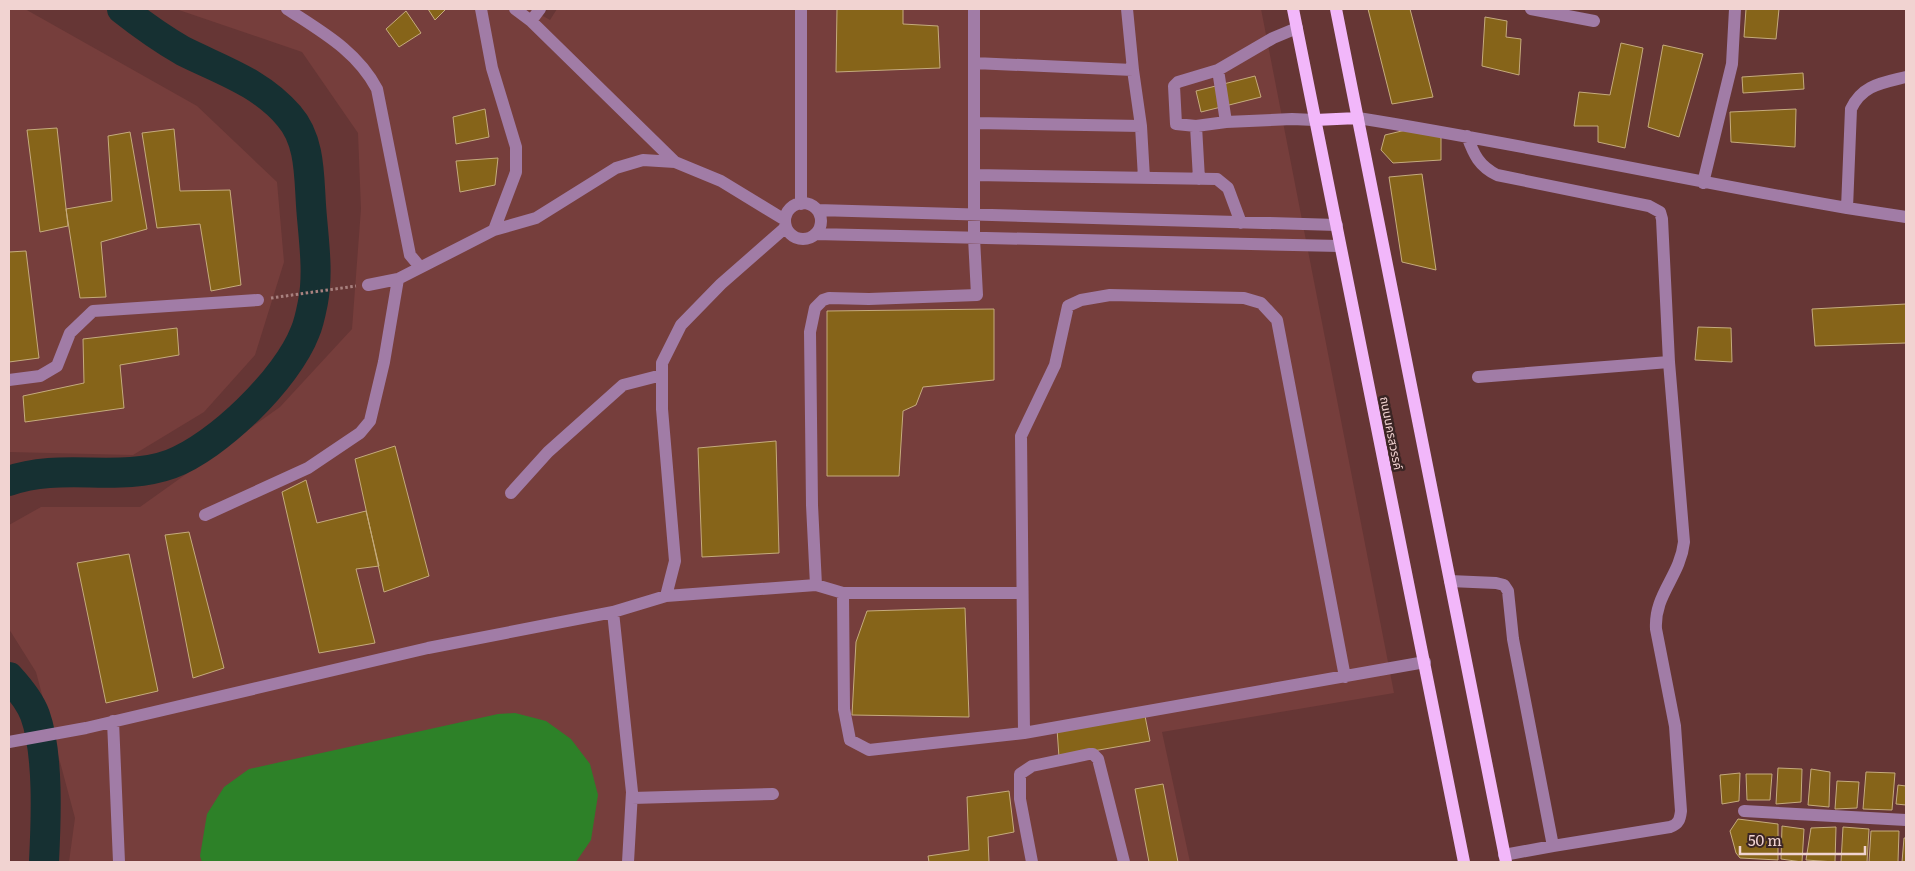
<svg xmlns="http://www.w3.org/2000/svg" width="1915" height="871" font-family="Literata,'Noto Sans Thai',serif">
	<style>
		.built { fill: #763e3c }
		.green { fill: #2d8128 }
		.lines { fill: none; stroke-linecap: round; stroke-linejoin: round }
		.river { stroke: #163032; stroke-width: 30 }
		.building { fill: #866419; stroke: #c5ab7d }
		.path { stroke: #a8817f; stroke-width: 3; stroke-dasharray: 2.5 2.5; stroke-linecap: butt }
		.minor { stroke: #a17ca6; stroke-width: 12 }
		.major { stroke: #f2b7fa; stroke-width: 12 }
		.labels { text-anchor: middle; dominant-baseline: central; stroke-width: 5; stroke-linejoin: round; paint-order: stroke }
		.street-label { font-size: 12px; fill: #f1d3d1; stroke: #3b2524 }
	</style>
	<rect width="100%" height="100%" fill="#663635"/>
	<path class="built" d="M 9,9 L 25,9 L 197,106 L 277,182 L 284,262 L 255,355 L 204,412 L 133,455 L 9,452 Z
		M 176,9 L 531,9 L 550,20 L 557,9 L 1261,9 L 1394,693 L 1162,732 L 1190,862 L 69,862 L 75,818 L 36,672 L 9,629 L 9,525 L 41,507 L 140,507 L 280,407 L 352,329 L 361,209 L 358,133 L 302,52 Z"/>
	<path class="green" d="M 515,713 L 546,721 L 571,739 L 590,764 L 598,795 L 591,840 L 576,862 L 202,862 L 200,856 L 207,814 L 224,787 L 249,769 L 498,714 Z"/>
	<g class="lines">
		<path class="river" d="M 9,481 C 61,462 119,483 171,464 C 217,447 287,379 305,332 C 309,323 311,312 313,302 C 319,271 313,236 311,205 C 309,174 310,140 289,116 C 260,82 221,70 183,51 C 162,39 141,24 122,9
			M 9,677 C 19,688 30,701 35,715 C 49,754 46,821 44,862"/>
	</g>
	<path class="building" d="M 428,9 L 446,9 L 435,20 Z
		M 837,9 L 903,9 L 903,24 L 938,26 L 940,68 L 836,72 Z
		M 1368,9 L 1410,9 L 1433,97 L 1392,104 Z
		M 1746,9 L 1779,9 L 1776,39 L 1744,37 Z
		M 406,11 L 421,33 L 399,47 L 386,29 Z
		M 1485,17 L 1507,21 L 1506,37 L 1521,39 L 1519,75 L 1482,66 Z
		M 1621,43 L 1643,48 L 1625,148 L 1598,142 L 1598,126 L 1574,126 L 1579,92 L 1610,95 Z
		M 1663,45 L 1703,54 L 1679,137 L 1648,127 Z
		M 1803,73 L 1804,89 L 1743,93 L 1742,77 Z
		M 1255,76 L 1261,97 L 1201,112 L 1196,91 Z
		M 485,109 L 489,137 L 456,144 L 453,117 Z
		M 1796,109 L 1795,147 L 1731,142 L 1730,112 Z
		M 57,128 L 68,226 L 40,232 L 27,130 Z
		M 174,129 L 180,191 L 230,190 L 241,285 L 211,291 L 200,224 L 157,228 L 142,133 Z
		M 1410,129 L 1441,137 L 1441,160 L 1393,163 L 1381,150 L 1385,135 Z
		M 130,132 L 147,229 L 101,242 L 106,297 L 80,298 L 66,209 L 112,201 L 108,136 Z
		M 498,158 L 495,185 L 460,192 L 456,161 Z
		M 1422,174 L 1436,270 L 1402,262 L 1389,177 Z
		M 26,251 L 39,358 L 9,362 L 9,252 Z
		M 1906,304 L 1906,343 L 1815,346 L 1812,309 Z
		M 994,309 L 994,380 L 923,387 L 916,405 L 903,411 L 899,476 L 827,476 L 827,311 Z
		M 1698,327 L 1731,328 L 1732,362 L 1695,360 Z
		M 177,328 L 179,355 L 120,365 L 124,408 L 25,422 L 23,396 L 84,383 L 83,339 Z
		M 776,441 L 779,553 L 702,557 L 698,448 Z
		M 395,446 L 429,576 L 384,592 L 355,459 Z
		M 306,480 L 317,523 L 366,511 L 379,566 L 356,569 L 375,643 L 319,653 L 282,492 Z
		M 189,532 L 224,668 L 193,678 L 165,535 Z
		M 129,554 L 158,691 L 106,703 L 77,563 Z
		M 965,608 L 969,717 L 852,715 L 856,642 L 867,611 Z
		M 1145,716 L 1150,741 L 1059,757 L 1057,729 Z
		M 1778,768 L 1802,769 L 1801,802 L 1776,804 Z
		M 1811,769 L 1830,772 L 1829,807 L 1808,805 Z
		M 1866,772 L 1895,773 L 1892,810 L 1863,809 Z
		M 1740,773 L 1739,801 L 1722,804 L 1720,775 Z
		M 1746,774 L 1772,774 L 1770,800 L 1747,800 Z
		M 1837,781 L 1859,782 L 1857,808 L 1835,809 Z
		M 1163,784 L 1178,862 L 1149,862 L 1135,789 Z
		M 1898,785 L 1906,786 L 1906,805 L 1896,804 Z
		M 1009,791 L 1014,832 L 988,837 L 989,862 L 929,862 L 928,856 L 969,850 L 967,797 Z
		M 1738,819 L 1778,824 L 1778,860 L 1740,858 L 1736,853 L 1730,831 Z
		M 1782,826 L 1804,829 L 1802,862 L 1781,859 Z
		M 1836,827 L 1835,862 L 1806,860 L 1811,828 Z
		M 1843,827 L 1869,829 L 1867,862 L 1841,862 Z
		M 1871,831 L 1899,831 L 1898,862 L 1869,862 Z
		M 1904,838 L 1906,838 L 1906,862 L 1902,862 Z"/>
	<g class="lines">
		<path class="path" d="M 271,298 L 356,286"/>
		<path class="minor" d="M 287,9 C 322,32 357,51 377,89 L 410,255 L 420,267
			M 481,9 L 492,68 L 516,147 L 516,172 L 494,230
			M 515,9 L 531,21 L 540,9
			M 801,9 L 801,204
			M 1531,9 L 1594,21
			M 531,21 L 675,162
			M 1297,28 L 1273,38 L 1218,70 L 1226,122 L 1292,119 L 1315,120
			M 974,63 L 1133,70 L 1127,9
			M 1133,70 L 1141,126
			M 1358,118 C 1522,144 1684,180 1847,208 L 1851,109 C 1862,85 1882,83 1906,77
			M 974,123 L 1141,126 L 1144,178
			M 1196,126 L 1226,122
			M 1467,136 C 1474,155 1479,166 1497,175 L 1649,206 L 1660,212 L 1662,219 L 1669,362 L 1684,542 C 1680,577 1654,594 1656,629 L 1675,726 L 1681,811 C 1680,819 1679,824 1670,827 L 1553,846
			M 974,175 L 1217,179 L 1228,188 L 1241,223
			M 1199,179 L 1196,126 L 1176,124 L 1174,86 L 1178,82 L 1218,70
			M 1703,183 L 1732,64 L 1735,9
			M785 221a18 18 0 1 1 36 0a18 18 0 1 1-36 0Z
			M 1847,208 L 1906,217
			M 817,210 L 1337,225
			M 815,234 L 1340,246
			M 368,285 L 398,279 L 494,230 L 536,218 L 616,168 L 643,160 L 675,162 L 721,181 L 785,220
			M 1478,377 L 1669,362
			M 9,380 L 40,376 L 57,366 L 70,333 L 93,311 L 258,300
			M 511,493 L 548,452 L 623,385 L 662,375
			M 205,515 L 308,468 L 360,433 L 370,421 L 384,362 L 398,279
			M 1450,581 L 1496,583 L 1504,585 L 1508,591 L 1513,639 L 1553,846 L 1504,855
			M 816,585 L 812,505 L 810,332 L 815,308 L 823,300 L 829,298 L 869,299 L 977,295 L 974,238 L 974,9
			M 843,593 L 844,709 L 850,740 L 869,750 L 1024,733 L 1425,662
			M 666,596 L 816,585 L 843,593 L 1021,593
			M 113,721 L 119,862
			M 1024,733 L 1021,436 L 1055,365 L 1068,306 L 1081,300 L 1110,295 L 1244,298 L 1261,303 L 1277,320 L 1345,677
			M 9,742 L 86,728 L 428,648 L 613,612
			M 632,798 L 773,794
			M 1744,811 L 1906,820
			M 628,862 L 632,792 L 613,612 L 666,596 L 675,561 L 662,409 L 662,363 L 681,325 L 721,284 L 786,227
			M 1032,862 L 1020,799 L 1020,774 L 1032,766 L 1089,754 L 1093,754 L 1098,759 L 1124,862"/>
		<path class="major" d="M 1293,9 L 1464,862
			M 1336,9 L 1506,862
			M 1315,120 L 1358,118"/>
	</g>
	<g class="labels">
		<g class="street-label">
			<text transform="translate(1392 433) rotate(79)">ถนนนครสวรรค์</text>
		</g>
	</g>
	<rect width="1915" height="871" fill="none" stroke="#f1d3d1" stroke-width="20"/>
	<path d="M1740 846v8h125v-8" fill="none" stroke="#f1d3d1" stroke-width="2.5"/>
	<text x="1748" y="846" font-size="15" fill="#f1d3d1" stroke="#3b2524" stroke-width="4" paint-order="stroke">50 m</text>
</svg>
